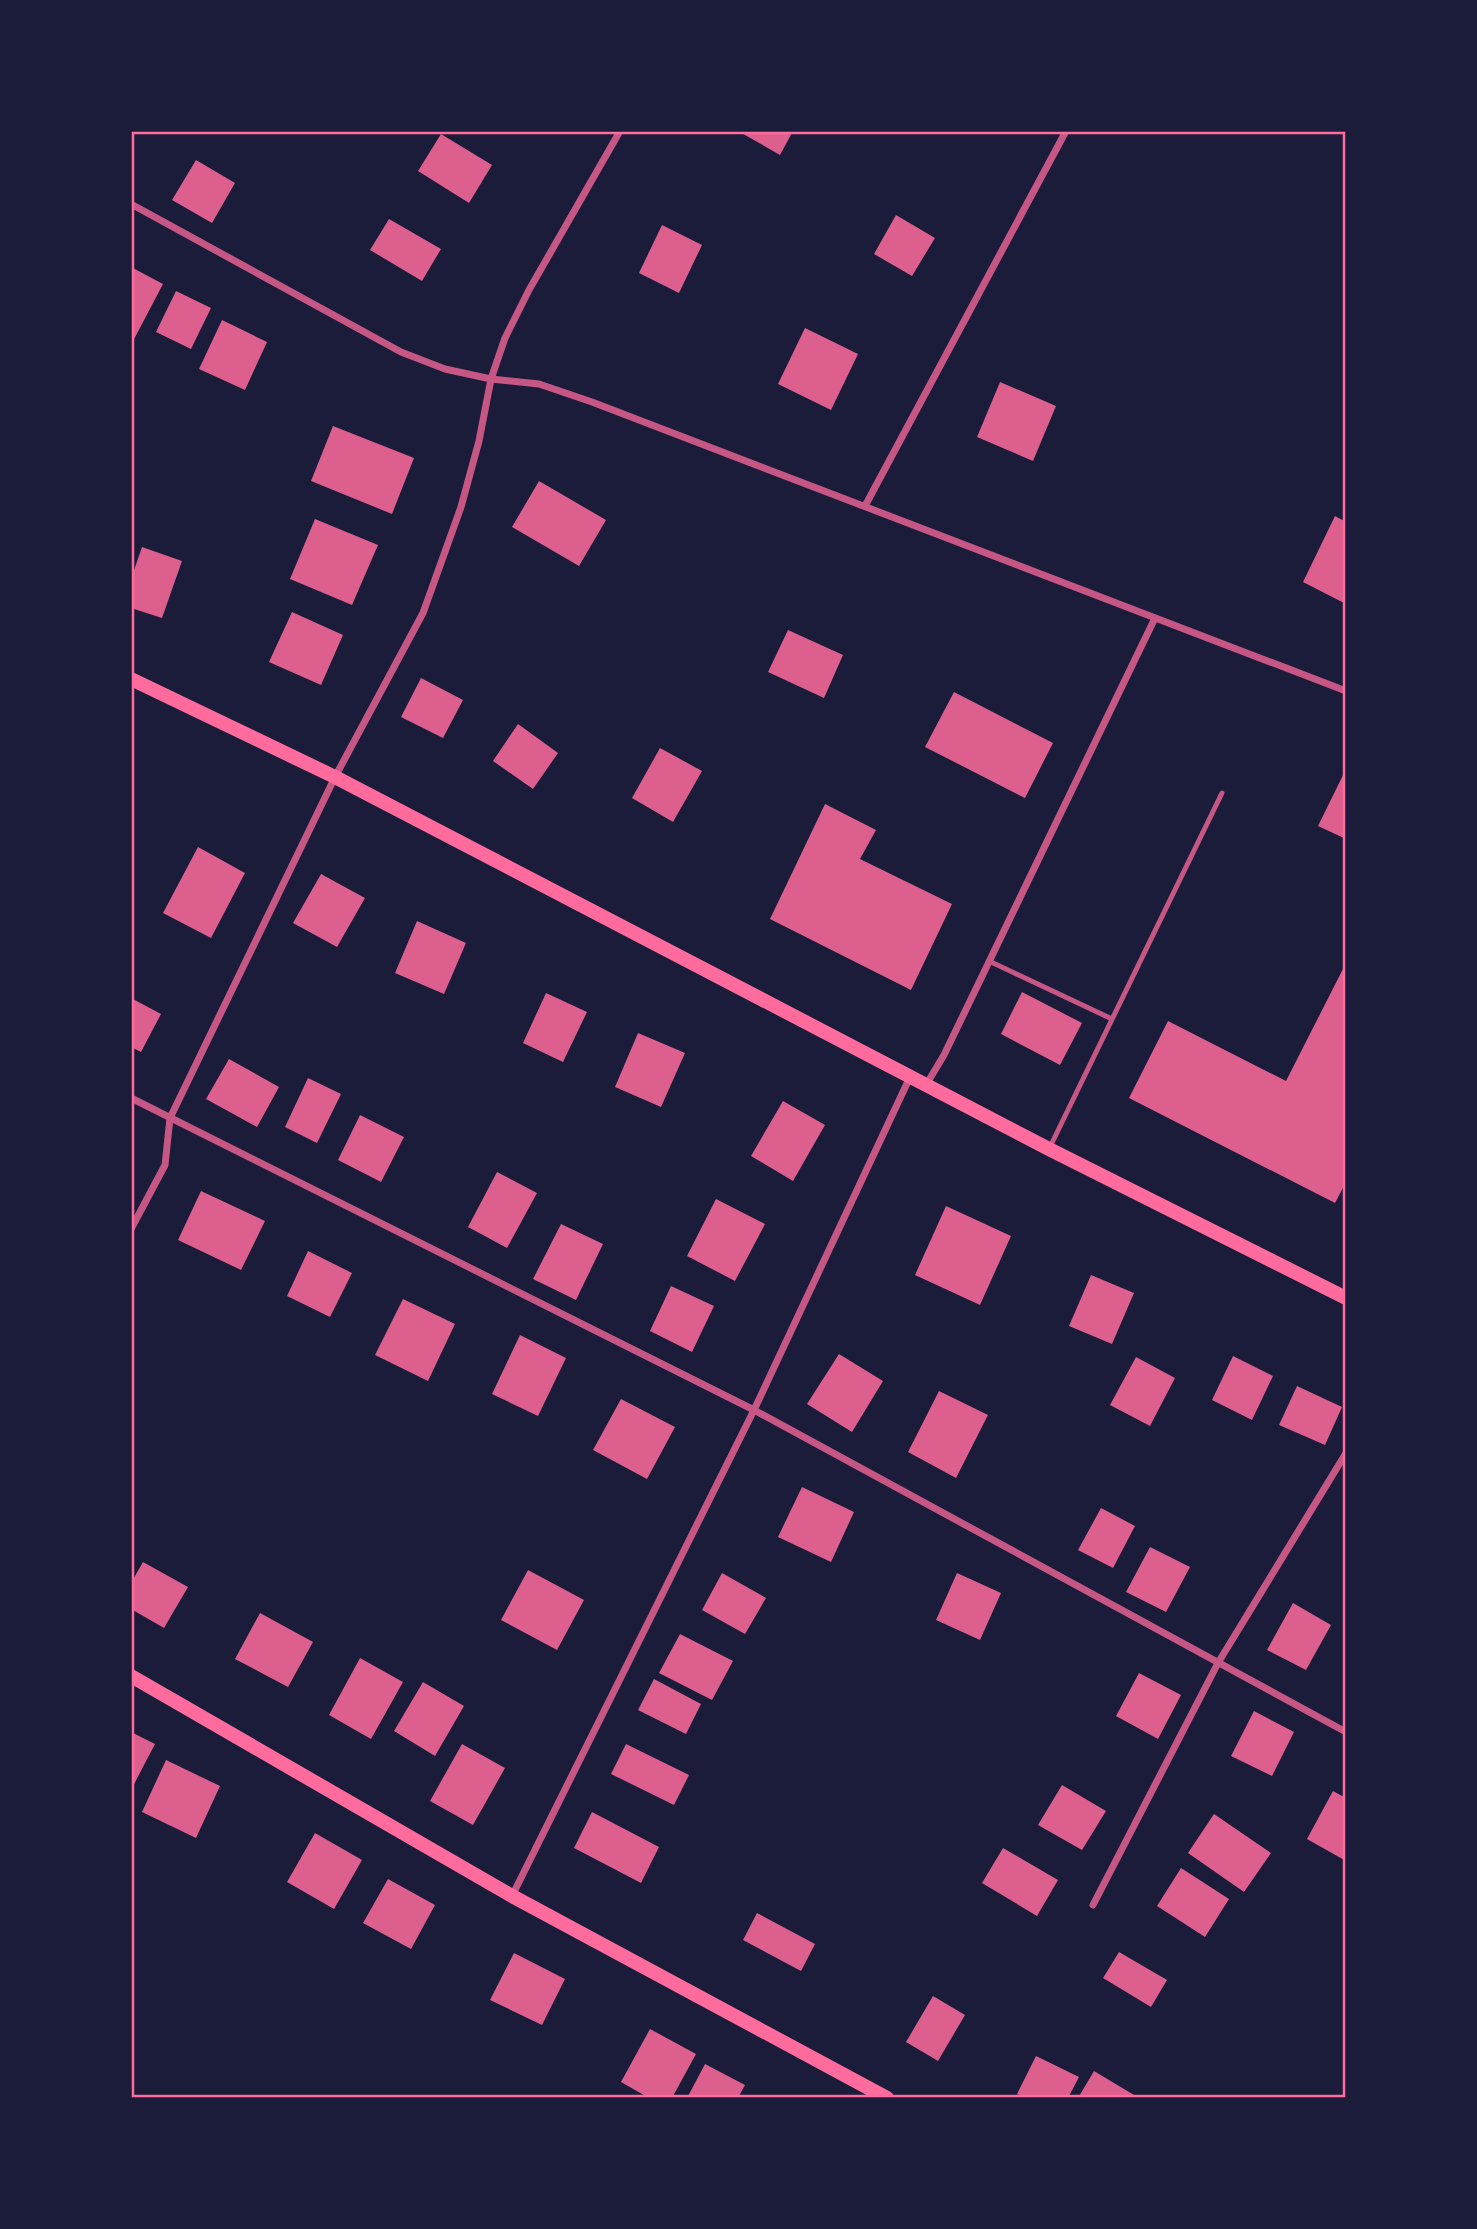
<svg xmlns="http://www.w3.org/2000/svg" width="1477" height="2229" font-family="'Roboto Condensed',sans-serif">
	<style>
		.building { fill: #dd5f8e }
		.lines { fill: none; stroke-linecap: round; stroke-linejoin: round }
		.service { stroke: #c65784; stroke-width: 5 }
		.minor { stroke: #c65784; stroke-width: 7 }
		.secondary { stroke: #ff6b9d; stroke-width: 14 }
		.neatline { fill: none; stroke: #ff6b9d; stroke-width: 2.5 }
	</style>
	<rect width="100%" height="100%" fill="#1b1b3a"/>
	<path class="building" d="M 738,131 L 793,131 L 780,155 Z
		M 441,134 L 492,165 L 469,203 L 418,171 Z
		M 196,160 L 235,183 L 212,223 L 172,200 Z
		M 896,215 L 935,238 L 912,276 L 874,254 Z
		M 389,219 L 441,249 L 422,281 L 370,250 Z
		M 662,225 L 702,245 L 679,293 L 639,273 Z
		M 131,267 L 163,284 L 131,345 Z
		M 176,291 L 211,308 L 191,349 L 156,332 Z
		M 222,320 L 267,342 L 245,390 L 199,369 Z
		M 805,328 L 858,354 L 831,410 L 778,384 Z
		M 1000,382 L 1056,406 L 1033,461 L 977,437 Z
		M 333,426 L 414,458 L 392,514 L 311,481 Z
		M 539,481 L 606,520 L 579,566 L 512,527 Z
		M 1335,516 L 1346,522 L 1346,604 L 1303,582 Z
		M 315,519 L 378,545 L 352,605 L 290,579 Z
		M 142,547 L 182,561 L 162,618 L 131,608 L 131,579 Z
		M 292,612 L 343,635 L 321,685 L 269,662 Z
		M 788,630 L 843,655 L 824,698 L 768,672 Z
		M 421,678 L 463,700 L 443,738 L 401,717 Z
		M 954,692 L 1053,743 L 1025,798 L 925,747 Z
		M 518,724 L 558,753 L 533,789 L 493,761 Z
		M 660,748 L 702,771 L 673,822 L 632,798 Z
		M 1346,769 L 1346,839 L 1318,826 Z
		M 825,804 L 876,830 L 860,859 L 952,904 L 911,990 L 770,919 Z
		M 198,847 L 245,873 L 211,938 L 163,913 Z
		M 321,874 L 365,898 L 337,947 L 293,923 Z
		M 417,921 L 466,943 L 444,994 L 395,973 Z
		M 1346,963 L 1346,1182 L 1335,1203 L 1129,1098 L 1168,1021 L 1286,1081 Z
		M 1022,992 L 1082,1023 L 1060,1065 L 1001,1034 Z
		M 546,993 L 587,1012 L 563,1062 L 523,1043 Z
		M 131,998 L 161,1014 L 141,1052 L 131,1047 Z
		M 638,1033 L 685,1053 L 661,1107 L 615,1087 Z
		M 229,1059 L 279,1087 L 257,1127 L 206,1099 Z
		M 308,1078 L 341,1094 L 317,1143 L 285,1127 Z
		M 783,1101 L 825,1125 L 793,1181 L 751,1156 Z
		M 360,1115 L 404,1137 L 381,1182 L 338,1160 Z
		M 497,1172 L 537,1193 L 507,1248 L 468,1227 Z
		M 201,1191 L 265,1221 L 241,1270 L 178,1240 Z
		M 716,1199 L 765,1224 L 735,1281 L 687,1256 Z
		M 946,1206 L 1011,1236 L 980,1305 L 915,1275 Z
		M 561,1224 L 603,1244 L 576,1300 L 533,1279 Z
		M 308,1251 L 352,1273 L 330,1317 L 287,1296 Z
		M 1091,1275 L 1134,1293 L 1112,1344 L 1069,1326 Z
		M 671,1286 L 714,1306 L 692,1352 L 650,1331 Z
		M 403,1299 L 455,1324 L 428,1381 L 375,1355 Z
		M 520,1335 L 566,1358 L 538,1416 L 492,1394 Z
		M 839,1354 L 883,1381 L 852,1432 L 807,1404 Z
		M 1233,1356 L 1273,1376 L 1252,1420 L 1212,1400 Z
		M 1136,1357 L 1175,1378 L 1150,1426 L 1110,1405 Z
		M 1297,1386 L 1342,1407 L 1325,1445 L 1279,1425 Z
		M 939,1391 L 988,1415 L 956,1478 L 908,1452 Z
		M 621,1399 L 675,1427 L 647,1479 L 593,1450 Z
		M 802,1487 L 854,1512 L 831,1562 L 778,1537 Z
		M 1101,1508 L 1135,1526 L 1113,1568 L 1078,1550 Z
		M 1150,1547 L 1190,1567 L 1166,1612 L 1126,1592 Z
		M 143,1562 L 188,1587 L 164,1628 L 131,1609 L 131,1583 Z
		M 528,1570 L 584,1600 L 557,1650 L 501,1620 Z
		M 722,1573 L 766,1598 L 745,1634 L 702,1610 Z
		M 957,1573 L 1001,1593 L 980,1640 L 936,1620 Z
		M 1293,1603 L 1331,1625 L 1306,1670 L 1267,1650 Z
		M 260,1613 L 313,1642 L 288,1687 L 235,1659 Z
		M 680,1634 L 733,1661 L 712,1700 L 659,1673 Z
		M 360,1658 L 403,1682 L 371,1739 L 329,1715 Z
		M 1139,1673 L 1181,1695 L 1158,1739 L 1116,1716 Z
		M 654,1679 L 701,1704 L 686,1734 L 638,1710 Z
		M 423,1682 L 464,1706 L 435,1756 L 394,1731 Z
		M 1254,1711 L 1294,1732 L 1272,1776 L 1231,1756 Z
		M 131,1732 L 155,1744 L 131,1790 Z
		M 462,1744 L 505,1768 L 473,1825 L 430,1801 Z
		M 626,1744 L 689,1775 L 674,1805 L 611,1774 Z
		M 166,1760 L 220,1786 L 196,1838 L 142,1812 Z
		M 1062,1785 L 1106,1811 L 1082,1850 L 1038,1825 Z
		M 1333,1791 L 1346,1798 L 1346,1861 L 1307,1839 Z
		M 592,1812 L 659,1847 L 641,1883 L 574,1848 Z
		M 1214,1814 L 1271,1853 L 1244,1892 L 1188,1853 Z
		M 315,1833 L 362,1860 L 334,1909 L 287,1882 Z
		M 1003,1848 L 1058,1880 L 1037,1916 L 982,1883 Z
		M 1181,1868 L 1229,1899 L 1205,1937 L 1157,1906 Z
		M 388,1879 L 435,1905 L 411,1949 L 363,1923 Z
		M 757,1913 L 815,1944 L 801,1971 L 743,1940 Z
		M 1119,1952 L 1167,1980 L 1151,2007 L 1103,1978 Z
		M 514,1953 L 565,1979 L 542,2025 L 490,2000 Z
		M 933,1996 L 965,2015 L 938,2061 L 906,2042 Z
		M 650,2029 L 696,2054 L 672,2098 L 649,2098 L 621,2082 Z
		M 1036,2056 L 1079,2077 L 1068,2098 L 1025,2098 L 1017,2094 Z
		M 705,2064 L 745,2085 L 738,2098 L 687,2098 Z
		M 1094,2071 L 1139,2098 L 1078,2098 Z"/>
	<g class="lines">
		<path class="service" d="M 989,961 L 1112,1019
			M 1049,1149 L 1222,793"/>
		<path class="minor" d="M 131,204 L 401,352 L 445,369 L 491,379 L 539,384 L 592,402 L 1346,691
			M 865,506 L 1066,131
			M 926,1085 L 944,1055 L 1155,618
			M 131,1098 L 754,1410 L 1346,1732
			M 131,1229 L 165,1165 L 170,1118 L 335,777 L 423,613 L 461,507 L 479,441 L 491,379 L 505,338 L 529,290 L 620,131
			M 512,1896 L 754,1410 L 910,1077
			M 1093,1905 L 1218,1663 L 1346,1453"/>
		<path class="secondary" d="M 131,679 L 335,777 L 1049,1149 L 1346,1298
			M 131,1676 L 512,1896 L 887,2098"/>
	</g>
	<rect width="1477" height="2229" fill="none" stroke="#1b1b3a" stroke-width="266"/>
	<rect x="133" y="133" width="1211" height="1963" class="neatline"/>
</svg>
